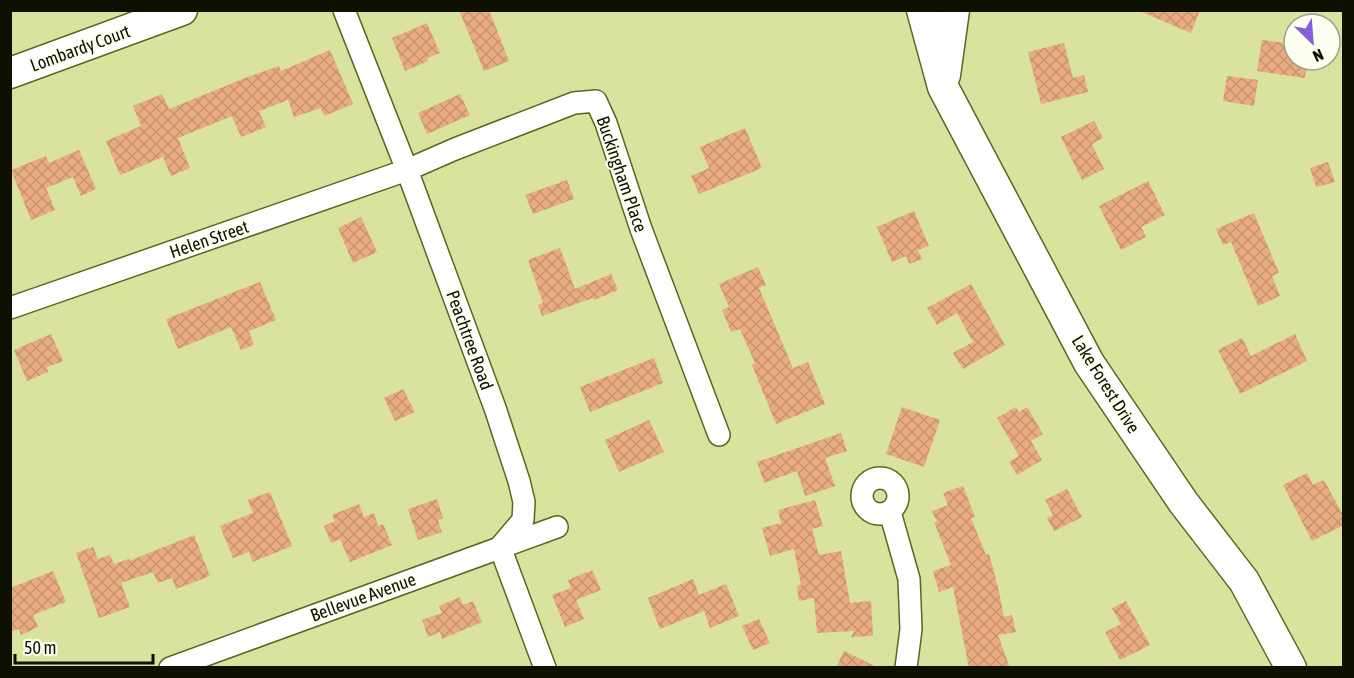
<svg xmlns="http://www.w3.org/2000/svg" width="1354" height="678" font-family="'Asap Condensed',sans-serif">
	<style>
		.building { fill: url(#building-cross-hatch) }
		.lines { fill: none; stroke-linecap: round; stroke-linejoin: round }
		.street-casing { stroke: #5e6520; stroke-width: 24 }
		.secondary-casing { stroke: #5e6520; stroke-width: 33 }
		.street { stroke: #fff; stroke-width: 21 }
		.secondary { stroke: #fff; stroke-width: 30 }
		.labels { text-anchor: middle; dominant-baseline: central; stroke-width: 4.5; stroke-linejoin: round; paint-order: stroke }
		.street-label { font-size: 18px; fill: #0f1100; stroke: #fcfef0 }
	</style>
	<defs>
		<pattern id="building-cross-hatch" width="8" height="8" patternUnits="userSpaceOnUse" patternTransform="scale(1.5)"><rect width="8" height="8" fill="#e9ab81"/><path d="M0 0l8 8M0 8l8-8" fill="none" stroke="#c7926e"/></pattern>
	</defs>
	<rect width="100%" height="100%" fill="#d9e39d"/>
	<path class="building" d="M 459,10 L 489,10 L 509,61 L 484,71 Z
		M 1137,10 L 1200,10 L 1191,33 Z
		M 427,23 L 440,53 L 427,58 L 428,61 L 405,71 L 392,38 Z
		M 1262,40 L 1294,44 L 1294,60 L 1308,60 L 1305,78 L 1257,71 Z
		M 1064,43 L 1073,78 L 1084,75 L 1088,92 L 1041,104 L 1028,52 Z
		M 330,50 L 353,104 L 324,116 L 321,108 L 294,117 L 288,100 L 259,111 L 266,127 L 241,137 L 232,116 L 178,138 L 190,168 L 171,176 L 163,157 L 120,175 L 106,141 L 141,126 L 133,106 L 162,94 L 169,109 L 245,78 L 279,66 L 281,71 Z
		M 1227,76 L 1258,80 L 1254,106 L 1223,101 Z
		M 460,94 L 470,115 L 427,134 L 418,113 Z
		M 1094,121 L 1103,138 L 1092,144 L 1104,169 L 1082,180 L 1061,137 Z
		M 745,128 L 762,168 L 699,194 L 691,176 L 709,168 L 700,147 Z
		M 79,150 L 96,189 L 81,196 L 73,177 L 46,188 L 55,210 L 31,220 L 11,170 L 46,156 L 49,163 Z
		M 1328,162 L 1335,182 L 1316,187 L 1310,168 Z
		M 567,180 L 574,199 L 533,214 L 525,195 Z
		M 1148,181 L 1165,215 L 1141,227 L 1146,237 L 1121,250 L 1099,206 Z
		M 914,211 L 929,246 L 918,250 L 922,259 L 909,264 L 906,256 L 892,262 L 877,227 Z
		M 1254,213 L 1279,273 L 1272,276 L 1280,296 L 1258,306 L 1231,242 L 1223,245 L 1216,229 Z
		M 361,217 L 377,252 L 353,263 L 338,228 Z
		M 560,248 L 575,289 L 611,274 L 618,290 L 594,300 L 593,298 L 542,316 L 538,305 L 543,303 L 528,260 Z
		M 758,267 L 766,285 L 759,288 L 793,368 L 808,362 L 825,404 L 776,424 L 752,365 L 755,363 L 740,329 L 731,332 L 722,310 L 729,307 L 719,284 Z
		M 260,282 L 276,320 L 249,331 L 254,345 L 241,350 L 231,327 L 178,349 L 166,319 Z
		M 971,284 L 1005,345 L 963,369 L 953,353 L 973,342 L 957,313 L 937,325 L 927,308 Z
		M 51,334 L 63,361 L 47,367 L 48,372 L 27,381 L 14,350 Z
		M 1295,334 L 1307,361 L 1240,394 L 1218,350 L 1242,338 L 1251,356 Z
		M 654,358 L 663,383 L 590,412 L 580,387 Z
		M 403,389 L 415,412 L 395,421 L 384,398 Z
		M 902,407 L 940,420 L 924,467 L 886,454 Z
		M 1016,407 L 1019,412 L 1027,407 L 1043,434 L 1031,441 L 1042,460 L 1017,475 L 1009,462 L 1019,456 L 997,418 Z
		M 649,420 L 664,452 L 619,472 L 605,440 Z
		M 841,433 L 847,451 L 825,458 L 835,486 L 805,496 L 797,471 L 764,483 L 757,462 Z
		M 1307,473 L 1313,485 L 1324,480 L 1344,517 L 1344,525 L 1312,541 L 1283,485 Z
		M 963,486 L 975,517 L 971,518 L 986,555 L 989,554 L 998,587 L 1004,617 L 1012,615 L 1016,632 L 998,635 L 1010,668 L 969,668 L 953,587 L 939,592 L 933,571 L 951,565 L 934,522 L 937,522 L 932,511 L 948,505 L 943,493 Z
		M 1067,489 L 1082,517 L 1054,531 L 1047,518 L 1053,515 L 1045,500 Z
		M 270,492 L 292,546 L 253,562 L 249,552 L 233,558 L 220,526 L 253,513 L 248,500 Z
		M 437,499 L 443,518 L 438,520 L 442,532 L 418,540 L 408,509 Z
		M 815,500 L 823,526 L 812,529 L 819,555 L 841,551 L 850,603 L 871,601 L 873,636 L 851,637 L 854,631 L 817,633 L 814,598 L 799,601 L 797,586 L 801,585 L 794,549 L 770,556 L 762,528 L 781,523 L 778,510 Z
		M 359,504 L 364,517 L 374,513 L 378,526 L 383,524 L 392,545 L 350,562 L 340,539 L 331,543 L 324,526 L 335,521 L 332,515 Z
		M 194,535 L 210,576 L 176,589 L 172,578 L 158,583 L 153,572 L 121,583 L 130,607 L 99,618 L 76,553 L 93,547 L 98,559 L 110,555 L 114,564 L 129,559 L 129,561 Z
		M 592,570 L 601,590 L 576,600 L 584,619 L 565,627 L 552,595 L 571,588 L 568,580 Z
		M 53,571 L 66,602 L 33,615 L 38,627 L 21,635 L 19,629 L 10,632 L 10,588 Z
		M 693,579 L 699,595 L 726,584 L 739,616 L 710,628 L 704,611 L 660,629 L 648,598 Z
		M 460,597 L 463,605 L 473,601 L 482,622 L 442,639 L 440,632 L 428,637 L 422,620 L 442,613 L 439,606 Z
		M 1126,601 L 1150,645 L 1120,660 L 1105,632 L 1121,624 L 1112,608 Z
		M 759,619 L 770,643 L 753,650 L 742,626 Z
		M 844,651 L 879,668 L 836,668 Z"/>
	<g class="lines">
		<g class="street-casing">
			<path id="street" d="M 344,10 L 407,170 L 495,408 L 519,481 L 524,502 L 523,520 L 500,547 L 545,668
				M 10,308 L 407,170 L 455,149 L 574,103 L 596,101 L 606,123 L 641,229 L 719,435
				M862 496a18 18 0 1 1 36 0a18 18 0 1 1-36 0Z
				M 890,512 L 909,579 L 911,629 L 906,668
				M 170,668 L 557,527"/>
		</g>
		<g class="secondary-casing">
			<path id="secondary" d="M 922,10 L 943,87 L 1089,363 L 1183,502 L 1244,581 L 1291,668
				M 10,73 L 182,10
				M 945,75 L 954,10"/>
		</g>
		<use href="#street" class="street"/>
		<use href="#secondary" class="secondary"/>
	</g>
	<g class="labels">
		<g class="street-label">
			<text transform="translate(80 48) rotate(-20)">Lombardy Court</text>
			<text transform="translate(622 174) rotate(71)">Buckingham Place</text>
			<text transform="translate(209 239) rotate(-19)">Helen Street</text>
			<text transform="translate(470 340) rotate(70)">Peachtree Road</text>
			<text transform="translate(1106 384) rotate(58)">Lake Forest Drive</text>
			<text transform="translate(363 597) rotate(-20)">Bellevue Avenue</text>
		</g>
	</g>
	<rect width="1354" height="678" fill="none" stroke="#0f1100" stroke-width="24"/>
	<g transform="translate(1312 42) rotate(155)"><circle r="28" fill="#fcfef0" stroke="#9d9f90" stroke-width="1.5"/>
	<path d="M0-4.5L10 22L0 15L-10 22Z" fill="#855ed8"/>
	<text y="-9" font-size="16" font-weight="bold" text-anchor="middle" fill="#0f1100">N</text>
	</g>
	<path d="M15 654v9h138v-9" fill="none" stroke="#0f1100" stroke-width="3"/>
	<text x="24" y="654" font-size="18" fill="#0f1100" stroke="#fcfef0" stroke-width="4.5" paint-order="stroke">50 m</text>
</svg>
